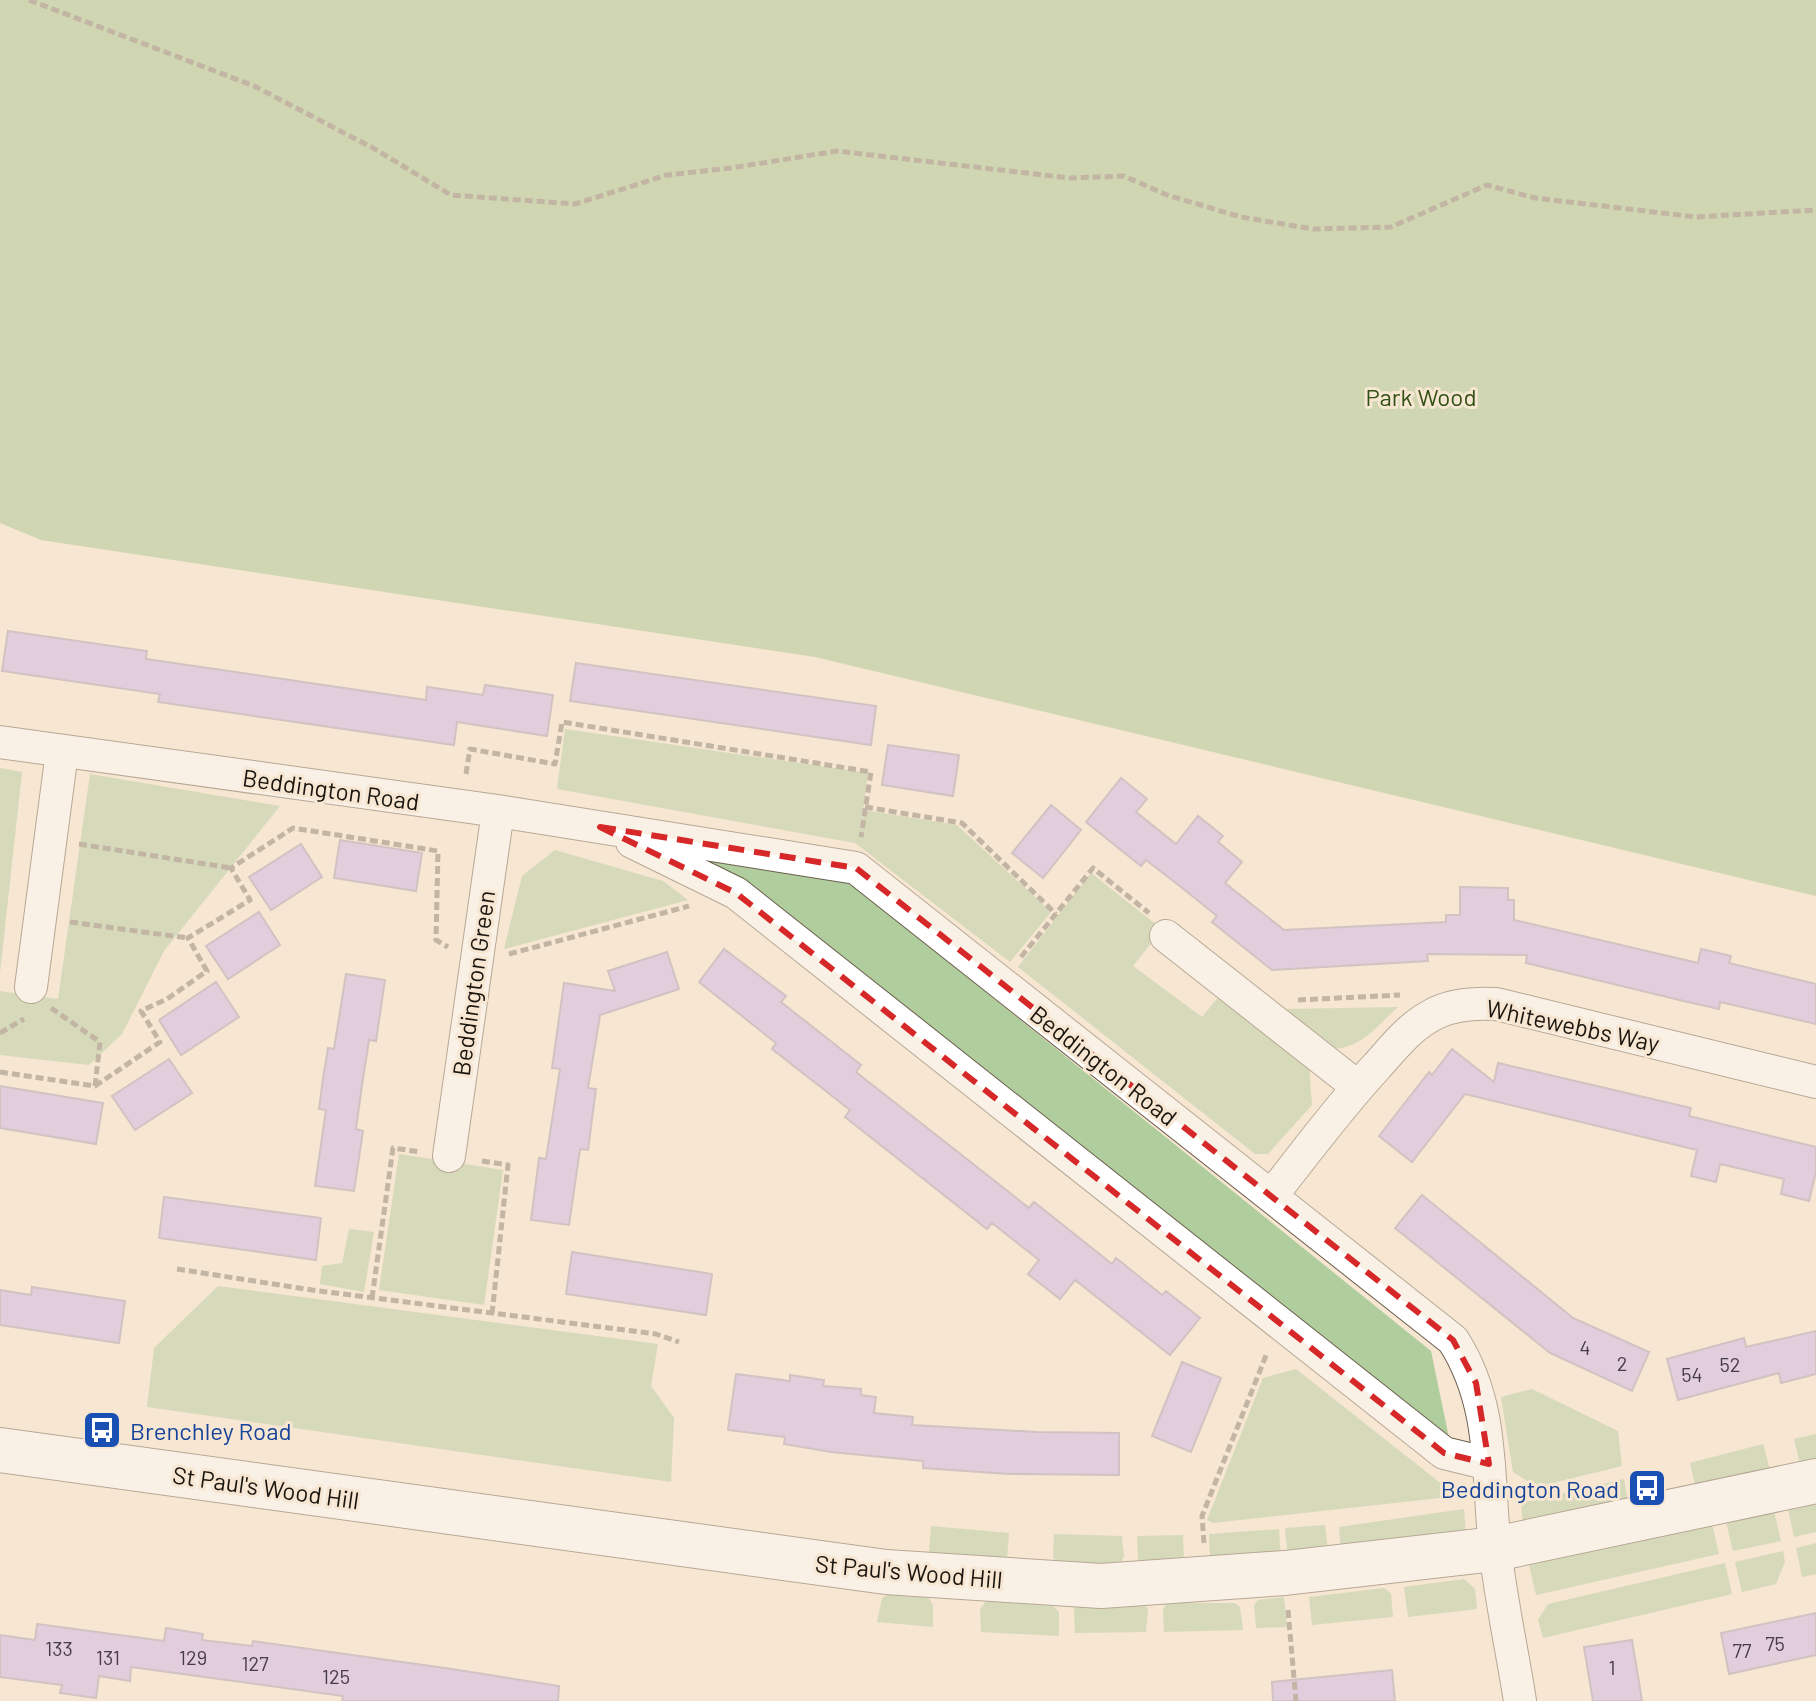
<svg xmlns="http://www.w3.org/2000/svg" width="1816" height="1701" font-family="Barlow,sans-serif">
	<style>
		.green { fill: #b0cd9e }
		.forest { fill: #a0c389 }
		.building { fill: #caafec; stroke: #a299af; stroke-width: 2 }
		.lines { fill: none; stroke-linecap: round; stroke-linejoin: round }
		.street-casing { stroke: #6c5e4d; stroke-width: 34 }
		.secondary-casing { stroke: #6c5e4d; stroke-width: 46 }
		.path { stroke: #857b6d; stroke-width: 5; stroke-dasharray: 8 4; stroke-linecap: butt }
		.street { stroke: #fff; stroke-width: 32 }
		.secondary { stroke: #fff; stroke-width: 44 }
		.marked { fill: none; stroke: #d62828; stroke-width: 6; stroke-dasharray: 16 10; stroke-linejoin: round }
		.labels { text-anchor: middle; dominant-baseline: central; stroke-width: 6; stroke-linejoin: round; paint-order: stroke }
		.number-label { font-size: 20px; fill: #463c46 }
		.park-label { font-size: 24px; fill: #305014; stroke: #f6e6d2 }
		.street-label { font-size: 24px; fill: #1a150e; stroke: #f6e6d2 }
		.transit-label { font-size: 24px; fill: #164399; stroke: #f6e6d2; text-anchor: start }
	</style>
	<rect width="100%" height="100%" fill="#f6e6d2"/>
	<path class="green" d="M 565,729 L 868,773 L 863,810 L 957,825 L 1051,912 L 1010,962 L 855,843 L 557,789 Z
		M 0,768 L 22,772 L 0,973 Z
		M 90,774 L 280,806 L 164,951 L 122,1034 L 89,1065 L 0,1055 L 0,991 L 58,999 Z
		M 555,850 L 663,881 L 688,900 L 504,949 L 522,876 Z
		M 694,854 L 848,881 L 1431,1351 L 1449,1438 Z
		M 1091,873 L 1162,929 L 1133,966 L 1202,1017 L 1220,995 L 1309,1067 L 1312,1105 L 1268,1154 L 1255,1154 L 1018,967 Z
		M 1398,1007 C 1378,1025 1361,1049 1332,1049 L 1286,1009 Z
		M 399,1154 L 503,1170 L 484,1305 L 379,1290 Z
		M 349,1229 L 374,1232 L 364,1292 L 320,1284 L 322,1266 L 342,1263 Z
		M 218,1286 L 658,1344 L 651,1386 L 674,1418 L 671,1482 L 147,1407 L 154,1348 Z
		M 1296,1369 L 1448,1489 L 1449,1497 L 1213,1523 L 1207,1520 L 1263,1378 Z
		M 1532,1389 L 1618,1431 L 1622,1466 L 1537,1487 L 1513,1472 L 1501,1397 Z
		M 1816,1434 L 1816,1465 L 1801,1468 L 1794,1439 Z
		M 1763,1444 L 1771,1473 L 1697,1493 L 1690,1463 Z
		M 1624,1479 L 1629,1507 L 1523,1527 L 1521,1503 Z
		M 1816,1503 L 1816,1532 L 1794,1537 L 1788,1509 Z
		M 1464,1509 L 1466,1536 L 1341,1551 L 1339,1527 Z
		M 1774,1511 L 1781,1541 L 1733,1551 L 1726,1522 Z
		M 1712,1524 L 1719,1554 L 1536,1595 L 1529,1565 Z
		M 1325,1525 L 1328,1551 L 1288,1559 L 1285,1528 Z
		M 931,1526 L 1009,1533 L 1007,1559 L 933,1556 L 929,1551 Z
		M 1279,1529 L 1281,1559 L 1210,1558 L 1209,1534 Z
		M 1054,1534 L 1122,1536 L 1124,1556 L 1121,1563 L 1059,1563 L 1053,1558 Z
		M 1183,1535 L 1184,1561 L 1142,1564 L 1138,1560 L 1137,1536 Z
		M 1816,1543 L 1816,1574 L 1802,1577 L 1796,1548 Z
		M 1783,1551 L 1785,1562 L 1776,1584 L 1742,1592 L 1735,1562 Z
		M 1725,1563 L 1732,1594 L 1543,1638 L 1538,1620 L 1548,1604 Z
		M 1464,1579 L 1475,1589 L 1477,1609 L 1408,1617 L 1404,1587 Z
		M 1384,1588 L 1391,1594 L 1393,1617 L 1312,1625 L 1309,1597 Z
		M 889,1594 L 927,1596 L 933,1605 L 933,1627 L 877,1622 L 882,1598 Z
		M 1284,1597 L 1287,1627 L 1256,1628 L 1254,1605 L 1258,1600 Z
		M 988,1599 L 1049,1602 L 1059,1612 L 1059,1636 L 981,1632 L 980,1609 Z
		M 1142,1603 L 1148,1609 L 1146,1632 L 1075,1633 L 1074,1610 L 1077,1604 Z
		M 1167,1603 L 1235,1603 L 1240,1607 L 1243,1630 L 1164,1632 L 1163,1609 Z"/>
	<path class="forest" d="M 0,0 L 1816,0 L 1816,896 L 815,657 L 41,540 L 0,523 Z"/>
	<path class="building" d="M 8,631 L 147,651 L 146,659 L 426,700 L 427,687 L 483,695 L 485,685 L 553,695 L 547,736 L 457,722 L 454,745 L 158,702 L 160,694 L 2,671 Z
		M 576,663 L 876,706 L 871,745 L 570,701 Z
		M 888,745 L 959,755 L 953,796 L 882,785 Z
		M 1121,778 L 1147,799 L 1136,812 L 1176,844 L 1198,816 L 1223,836 L 1218,842 L 1242,862 L 1225,883 L 1284,930 L 1446,922 L 1446,915 L 1460,915 L 1460,887 L 1508,888 L 1508,900 L 1514,900 L 1514,920 L 1698,963 L 1701,949 L 1731,956 L 1729,963 L 1816,984 L 1816,1024 L 1720,1002 L 1719,1009 L 1688,1002 L 1526,963 L 1527,955 L 1427,954 L 1428,961 L 1272,970 L 1212,922 L 1217,916 L 1181,887 L 1146,860 L 1141,866 L 1086,822 Z
		M 1051,805 L 1081,830 L 1043,878 L 1012,853 Z
		M 340,840 L 422,853 L 416,891 L 334,878 Z
		M 301,844 L 322,877 L 271,910 L 249,877 Z
		M 259,912 L 280,945 L 228,979 L 206,946 Z
		M 724,949 L 786,996 L 781,1002 L 861,1065 L 856,1072 L 1029,1208 L 1034,1202 L 1112,1264 L 1116,1258 L 1162,1295 L 1166,1291 L 1200,1318 L 1170,1355 L 1075,1280 L 1060,1299 L 1028,1274 L 1039,1260 L 992,1223 L 987,1229 L 845,1117 L 850,1110 L 772,1049 L 776,1043 L 699,982 Z
		M 667,952 L 679,989 L 600,1015 L 588,1088 L 596,1089 L 592,1119 L 588,1150 L 580,1149 L 569,1225 L 531,1220 L 539,1158 L 546,1159 L 560,1069 L 552,1068 L 564,983 L 615,991 L 608,971 Z
		M 346,974 L 385,980 L 376,1041 L 369,1040 L 362,1085 L 356,1129 L 363,1131 L 354,1191 L 315,1186 L 326,1110 L 319,1109 L 323,1079 L 328,1048 L 334,1049 Z
		M 216,982 L 239,1017 L 181,1055 L 159,1020 Z
		M 1452,1049 L 1494,1082 L 1498,1063 L 1691,1108 L 1689,1116 L 1816,1147 L 1816,1172 L 1809,1201 L 1781,1194 L 1784,1179 L 1720,1164 L 1716,1182 L 1691,1176 L 1697,1150 L 1465,1094 L 1412,1162 L 1379,1136 L 1429,1072 L 1432,1075 Z
		M 169,1059 L 192,1093 L 135,1130 L 112,1096 Z
		M 0,1086 L 103,1103 L 96,1144 L 0,1128 Z
		M 1422,1195 L 1573,1318 L 1649,1352 L 1632,1391 L 1550,1353 L 1395,1228 Z
		M 164,1197 L 321,1218 L 316,1260 L 159,1238 Z
		M 572,1252 L 712,1274 L 706,1315 L 566,1294 Z
		M 32,1287 L 125,1301 L 119,1343 L 0,1325 L 0,1290 L 31,1295 Z
		M 1816,1331 L 1816,1374 L 1781,1383 L 1779,1373 L 1678,1400 L 1667,1359 L 1744,1338 L 1746,1347 Z
		M 1182,1362 L 1221,1378 L 1191,1452 L 1152,1436 Z
		M 736,1374 L 790,1381 L 790,1375 L 824,1380 L 823,1386 L 861,1389 L 861,1395 L 876,1397 L 874,1413 L 913,1417 L 912,1425 L 1037,1432 L 1119,1433 L 1119,1475 L 1009,1474 L 923,1468 L 923,1461 L 831,1452 L 784,1444 L 785,1437 L 728,1430 Z
		M 1816,1613 L 1816,1655 L 1729,1674 L 1721,1633 Z
		M 37,1624 L 164,1641 L 166,1628 L 203,1634 L 202,1640 L 252,1646 L 253,1641 L 452,1669 L 559,1686 L 558,1701 L 342,1701 L 343,1696 L 131,1667 L 130,1681 L 99,1676 L 96,1698 L 60,1693 L 62,1685 L 0,1677 L 0,1635 L 35,1640 Z
		M 1632,1640 L 1642,1701 L 1593,1701 L 1584,1647 Z
		M 1392,1670 L 1395,1701 L 1273,1701 L 1272,1682 Z"/>
	<g class="lines">
		<g class="street-casing">
			<path id="street" d="M 0,742 L 498,811 L 856,868 L 1453,1340 C 1495,1405 1487,1475 1495,1549 C 1501,1600 1512,1650 1520,1701
				M 632,842 L 736,893 L 1444,1453 L 1489,1464
				M 1166,936 L 1358,1087
				M 31,987 L 62,752
				M 449,1156 L 498,811
				M 1272,1195 C 1306,1152 1339,1107 1377,1066 C 1395,1046 1411,1025 1436,1013 C 1454,1004 1475,1003 1496,1004 L 1816,1082"/>
		</g>
		<g class="secondary-casing">
			<path id="secondary" d="M 0,1450 L 886,1572 L 1101,1586 L 1285,1573 L 1495,1549 L 1816,1481"/>
		</g>
		<path class="path" d="M 29,0 L 254,86 L 373,148 L 451,195 L 575,204 L 667,175 L 731,168 L 837,151 L 1069,178 L 1124,176 L 1167,195 L 1241,217 L 1313,229 L 1391,227 L 1487,185 L 1535,198 L 1696,217 L 1816,210
			M 466,774 L 470,749 L 555,764 L 562,722 L 871,772 L 861,837
			M 865,807 L 962,823 L 1056,914
			M 79,844 L 231,868
			M 70,922 L 188,938
			M 509,954 L 689,906
			M 1021,957 L 1093,868 L 1149,913
			M 1298,1000 L 1400,995
			M 51,1008 L 100,1042 L 95,1086
			M 0,1033 L 24,1019
			M 0,1072 L 95,1086 L 160,1042 L 141,1011 L 167,999 L 207,971 L 188,938 L 250,900 L 231,868 L 293,828 L 438,851 L 436,940 L 448,947
			M 482,1161 L 508,1165 L 492,1314
			M 177,1269 L 312,1290 L 656,1334 L 679,1342
			M 372,1298 L 393,1148 L 420,1152
			M 1204,1543 L 1202,1516 L 1267,1353
			M 1288,1610 L 1296,1701"/>
		<use href="#street" class="street"/>
		<use href="#secondary" class="secondary"/>
	</g>
	<path d="M0 0H1816V1701H0ZM 600,827 L 856,868 L 1453,1340 L 1476,1383 L 1489,1464 L 1444,1453 L 736,893 Z" fill="#f6e6d2" fill-opacity=".55" fill-rule="evenodd"/>
	<path class="marked" d="M 600,827 L 856,868 L 1453,1340 L 1476,1383 L 1489,1464 L 1444,1453 L 736,893 Z"/>
	<defs>
		<g id="bus-square" transform="scale(2)"><rect x="-9" y="-9" width="18" height="18" rx="4" fill="#1a4fb4" stroke="#f6e6d2"/><path d="M-5-6H5V4H4V6H2V4H-2V6H-4V4H-5ZM-3.5-4V0h7V-4ZM-3.5 1.2v1.5H-2V1.2ZM2 1.2v1.5H3.5V1.2Z" fill="#fff"/></g>
	</defs>
	<g fill-rule="evenodd">
		<use href="#bus-square" x="102" y="1430"/>
		<use href="#bus-square" x="1647" y="1488"/>
	</g>
	<g class="labels">
		<g class="number-label">
			<text x="1585" y="1347">4</text>
			<text x="1622" y="1363">2</text>
			<text x="1730" y="1364">52</text>
			<text x="1692" y="1374">54</text>
			<text x="1775" y="1643">75</text>
			<text x="59" y="1648">133</text>
			<text x="1742" y="1650">77</text>
			<text x="108" y="1657">131</text>
			<text x="193" y="1657">129</text>
			<text x="255" y="1663">127</text>
			<text x="1612" y="1667">1</text>
			<text x="336" y="1676">125</text>
		</g>
		<g class="park-label">
			<text x="1421" y="396">Park Wood</text>
		</g>
		<g class="street-label">
			<text transform="translate(331 789) rotate(8)">Beddington Road</text>
			<text transform="translate(473 983) rotate(-82)">Beddington Green</text>
			<text transform="translate(1573 1025) rotate(12)">Whitewebbs Way</text>
			<text transform="translate(1104 1065) rotate(38)">Beddington Road</text>
			<text transform="translate(266 1487) rotate(8)">St Paul's Wood Hill</text>
			<text transform="translate(909 1571) rotate(5)">St Paul's Wood Hill</text>
		</g>
		<g class="transit-label">
			<text x="130" y="1430">Brenchley Road</text>
			<text x="1619" y="1488" text-anchor="end">Beddington Road</text>
		</g>
	</g>
</svg>
